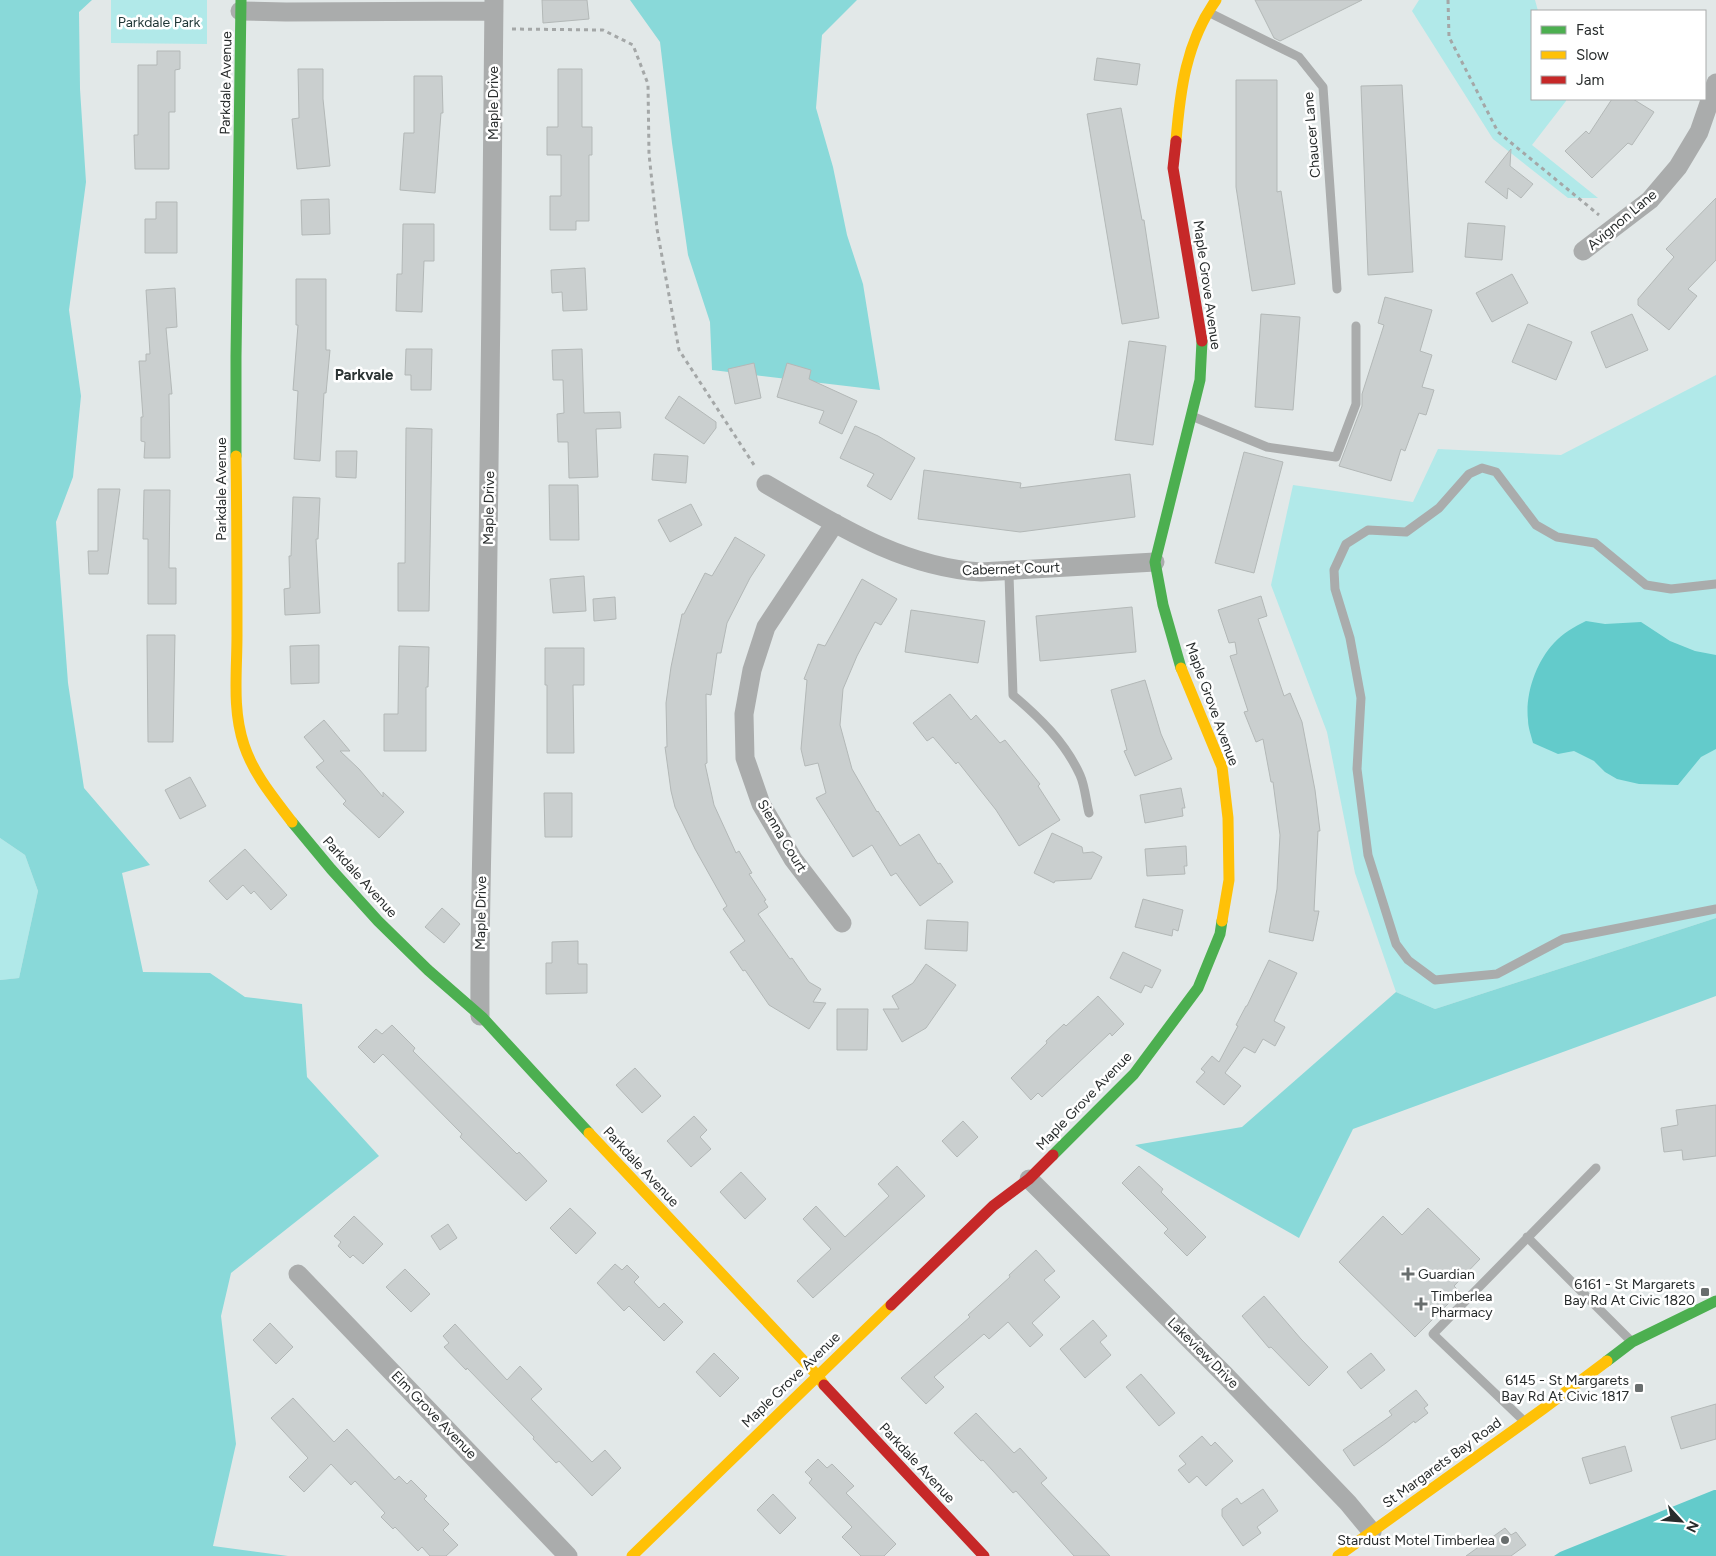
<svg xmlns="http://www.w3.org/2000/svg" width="1716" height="1556" font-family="Figtree,sans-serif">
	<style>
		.green { fill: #b1e9e9 }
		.forest { fill: #89d9d9 }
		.water { fill: #63cbcb }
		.building { fill: #cacfcf; stroke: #b3b8b7 }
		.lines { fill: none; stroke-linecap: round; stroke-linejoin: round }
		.path { stroke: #a4a7a7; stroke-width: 3; stroke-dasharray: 4 4; stroke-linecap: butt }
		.lane { stroke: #aaacac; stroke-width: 9 }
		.street { stroke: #aaacac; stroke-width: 19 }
		.fast { stroke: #4caf50; stroke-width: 11 }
		.slow { stroke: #ffc107; stroke-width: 11 }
		.jam { stroke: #c62828; stroke-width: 11 }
		.poi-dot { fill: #696e6e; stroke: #fff; stroke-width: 2 }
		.labels { text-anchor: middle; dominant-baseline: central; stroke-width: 5; stroke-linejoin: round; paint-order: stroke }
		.park-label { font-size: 14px; fill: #1f3636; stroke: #fff }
		.street-label { font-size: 14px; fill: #282c2c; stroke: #fff }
		.poi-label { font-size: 14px; fill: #282c2c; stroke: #fff; text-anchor: end }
		.neighbourhood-label { font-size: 15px; font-weight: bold; fill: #2c3434; stroke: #fff }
	</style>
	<rect width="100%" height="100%" fill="#e2e8e8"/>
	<path class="green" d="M 111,0 L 207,0 L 207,44 L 111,43 Z
		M 1419,0 L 1535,0 L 1538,11 L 1532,11 L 1532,99 L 1566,99 L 1566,101 L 1532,145 L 1598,198 L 1568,198 L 1493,139 L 1412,11 Z
		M 1716,375 L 1716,918 L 1435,1009 L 1396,992 L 1355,873 L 1327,732 L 1271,585 L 1293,485 L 1413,502 L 1438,449 L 1561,455 Z
		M 0,838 L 25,855 L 38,891 L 19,978 L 0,980 Z"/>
	<path class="forest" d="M 0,0 L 92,0 L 79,12 L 80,89 L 86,182 L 69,310 L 81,396 L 73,477 L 56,522 L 68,683 L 84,788 L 150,865 L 122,873 L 143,972 L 210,973 L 245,997 L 302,1004 L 307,1077 L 379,1156 L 231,1273 L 221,1316 L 236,1444 L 213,1546 L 288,1556 L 0,1556 L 0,980 L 19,978 L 38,891 L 25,855 L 0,838 Z
		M 630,0 L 857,0 L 822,35 L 816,108 L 833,167 L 847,235 L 863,284 L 880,390 L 712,370 L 710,322 L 688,255 L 672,143 L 660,42 Z
		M 1716,918 L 1716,996 L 1353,1129 L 1299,1238 L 1135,1145 L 1242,1127 L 1396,992 L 1435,1009 Z"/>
	<path class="water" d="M 1586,621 L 1605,624 L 1641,622 L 1670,641 L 1695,651 L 1716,655 L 1716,749 L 1701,757 L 1678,785 L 1639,784 L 1617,779 L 1605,772 L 1594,761 L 1574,751 L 1558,754 L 1533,743 C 1531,735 1528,727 1528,720 C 1525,694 1536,662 1554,643 C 1563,633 1574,627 1586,621 Z
		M 1714,1490 L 1716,1490 L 1716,1556 L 1554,1556 L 1560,1552 Z"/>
	<path class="building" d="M 542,0 L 587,0 L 589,19 L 543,23 Z
		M 1255,0 L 1362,0 L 1280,41 L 1274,38 Z
		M 157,51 L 180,51 L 180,69 L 175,70 L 175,112 L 169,112 L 169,169 L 135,169 L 134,135 L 138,135 L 138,65 L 157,65 Z
		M 1097,58 L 1140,64 L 1137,85 L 1094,80 Z
		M 298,69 L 323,69 L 323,99 L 330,166 L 297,169 L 292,119 L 299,118 Z
		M 558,69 L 582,69 L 582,127 L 592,127 L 592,155 L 589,155 L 589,221 L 576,221 L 576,230 L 550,230 L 550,196 L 561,196 L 561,155 L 547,155 L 547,127 L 558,127 Z
		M 414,76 L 442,76 L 443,113 L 441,113 L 435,193 L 400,190 L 404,133 L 414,133 Z
		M 1236,80 L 1277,80 L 1277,192 L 1281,191 L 1295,284 L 1252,291 L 1236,187 Z
		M 1402,85 L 1413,272 L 1368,275 L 1361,86 Z
		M 1612,99 L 1633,99 L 1654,112 L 1632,145 L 1628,143 L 1592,178 L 1565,151 L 1586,131 L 1589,134 Z
		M 1121,108 L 1142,220 L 1144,220 L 1159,318 L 1122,324 L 1087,114 Z
		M 1511,149 L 1510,166 L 1533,184 L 1521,198 L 1508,188 L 1507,199 L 1485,182 Z
		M 1716,198 L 1716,260 L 1688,289 L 1697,296 L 1669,330 L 1638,305 L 1638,299 L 1674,257 L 1666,249 Z
		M 329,199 L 330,234 L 302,235 L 301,200 Z
		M 156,202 L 177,202 L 177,253 L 145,253 L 145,219 L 156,219 Z
		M 1468,223 L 1505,226 L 1502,260 L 1465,257 Z
		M 403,224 L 434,224 L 434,261 L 424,261 L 422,312 L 396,311 L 397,274 L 402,274 Z
		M 585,268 L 587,310 L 563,311 L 562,292 L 552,293 L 551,270 Z
		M 1512,274 L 1528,303 L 1492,322 L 1476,293 Z
		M 296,279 L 326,279 L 326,350 L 330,350 L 326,393 L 324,393 L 320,461 L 294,459 L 298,391 L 293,390 L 298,325 L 296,325 Z
		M 175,288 L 177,327 L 166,328 L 172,394 L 169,394 L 170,458 L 144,458 L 145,442 L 141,441 L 141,417 L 143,417 L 139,361 L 146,361 L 146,354 L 150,354 L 146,290 Z
		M 1385,297 L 1432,310 L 1420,351 L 1432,355 L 1422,387 L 1434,390 L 1426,415 L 1419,413 L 1405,451 L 1401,449 L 1391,481 L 1339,466 L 1362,406 L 1362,394 L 1384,325 L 1378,323 Z
		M 1261,314 L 1300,317 L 1293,410 L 1255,407 Z
		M 1632,314 L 1648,350 L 1606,368 L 1591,332 Z
		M 1528,324 L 1572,342 L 1556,380 L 1512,362 Z
		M 1129,341 L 1166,346 L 1153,445 L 1115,440 Z
		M 406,349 L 432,349 L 431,390 L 411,390 L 411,375 L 405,375 Z
		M 582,349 L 584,413 L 620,412 L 621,428 L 596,429 L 598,477 L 569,478 L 568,442 L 558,442 L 557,414 L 564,413 L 563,380 L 553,380 L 552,350 Z
		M 754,363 L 761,398 L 735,404 L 728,369 Z
		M 787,363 L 811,370 L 809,379 L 857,401 L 842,434 L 819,423 L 824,411 L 777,397 Z
		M 679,396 L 716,422 L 716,428 L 704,444 L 665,418 Z
		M 855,426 L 878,436 L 915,458 L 891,500 L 867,486 L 874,474 L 840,458 Z
		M 406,428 L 432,429 L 429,611 L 398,611 L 398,563 L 405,563 Z
		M 336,451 L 357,451 L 356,478 L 336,477 Z
		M 1244,452 L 1283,462 L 1254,573 L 1215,563 Z
		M 654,454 L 688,456 L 686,483 L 652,480 Z
		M 924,470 L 1021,483 L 1020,488 L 1130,474 L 1135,517 L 1020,532 L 918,519 Z
		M 549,485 L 578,485 L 579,540 L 550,540 Z
		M 98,489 L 120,489 L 108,574 L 89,574 L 88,551 L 98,551 Z
		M 144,490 L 170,490 L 169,568 L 176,568 L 176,604 L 148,604 L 148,539 L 143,539 Z
		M 293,497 L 320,498 L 318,539 L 316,539 L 320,613 L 285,615 L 284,589 L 290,588 L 289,556 L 291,556 Z
		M 691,504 L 702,525 L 670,542 L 658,520 Z
		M 735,537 L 765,555 L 750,578 L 727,623 L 721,653 L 717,653 L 711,695 L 706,694 L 707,763 L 705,764 L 714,805 L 736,853 L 739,851 L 752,873 L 749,874 L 766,900 L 764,901 L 768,907 L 758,914 L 790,959 L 792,958 L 809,982 L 821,989 L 813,1002 L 826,1003 L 809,1029 L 769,1005 L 745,970 L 743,971 L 730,952 L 745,941 L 723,909 L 727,906 L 695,849 L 675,807 L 671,791 L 665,747 L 667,747 L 666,703 L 671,667 L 682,614 L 684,614 L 705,573 L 712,576 Z
		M 584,576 L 586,611 L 553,613 L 550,579 Z
		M 862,579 L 897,599 L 881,625 L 875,622 L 857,656 L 843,689 L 840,725 L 852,769 L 877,812 L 878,811 L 900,846 L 919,834 L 938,864 L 940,863 L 953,882 L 920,906 L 896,873 L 891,876 L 872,845 L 853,857 L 816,798 L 826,793 L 818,763 L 805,766 L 801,749 L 807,680 L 804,679 L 818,644 L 825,646 Z
		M 1261,596 L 1267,616 L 1258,619 L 1284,696 L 1290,693 L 1302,722 L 1315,790 L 1320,831 L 1318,831 L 1314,911 L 1319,911 L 1313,941 L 1269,932 L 1277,889 L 1280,835 L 1273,782 L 1271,782 L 1263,739 L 1256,742 L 1244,712 L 1248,711 L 1230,656 L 1237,654 L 1235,642 L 1229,643 L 1218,610 Z
		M 615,597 L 616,619 L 594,621 L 593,599 Z
		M 1132,607 L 1136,652 L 1040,661 L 1036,616 Z
		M 911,610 L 985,621 L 978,663 L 905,652 Z
		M 147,635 L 175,635 L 173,742 L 148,742 Z
		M 319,645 L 319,683 L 291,684 L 290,646 Z
		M 399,646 L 429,647 L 428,687 L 426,687 L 426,751 L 384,751 L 384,714 L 398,714 Z
		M 545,648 L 584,648 L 584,685 L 573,685 L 574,753 L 547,753 L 547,685 L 545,685 Z
		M 1145,680 L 1161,734 L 1172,759 L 1135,776 L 1124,751 L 1127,750 L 1111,690 Z
		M 950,694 L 971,720 L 976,715 L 1000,743 L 1005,740 L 1040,784 L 1038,786 L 1060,820 L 1019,846 L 996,810 L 958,762 L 956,764 L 933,737 L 927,741 L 913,723 Z
		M 324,720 L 350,751 L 340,751 L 359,769 L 383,797 L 383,792 L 404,812 L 379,838 L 343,804 L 346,801 L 316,767 L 324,761 L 304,737 Z
		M 190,777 L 206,806 L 180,819 L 165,790 Z
		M 1181,788 L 1185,808 L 1182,808 L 1183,816 L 1145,823 L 1140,795 Z
		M 544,793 L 572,793 L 572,837 L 545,837 Z
		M 1052,833 L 1082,847 L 1083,853 L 1093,852 L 1102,857 L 1091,879 L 1055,881 L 1054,883 L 1034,873 Z
		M 1186,846 L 1187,866 L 1184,866 L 1185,874 L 1147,876 L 1145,849 Z
		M 245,849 L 287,895 L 271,910 L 254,891 L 251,894 L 243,885 L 227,900 L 209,881 Z
		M 1143,899 L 1183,910 L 1178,931 L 1173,929 L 1172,936 L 1135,927 Z
		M 442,908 L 460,924 L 444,943 L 425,927 Z
		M 927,920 L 968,922 L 967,951 L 925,949 Z
		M 578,941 L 578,964 L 587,964 L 587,993 L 546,994 L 546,963 L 552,963 L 552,942 Z
		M 1123,952 L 1161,970 L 1152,988 L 1145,985 L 1141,993 L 1110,978 Z
		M 1269,960 L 1297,973 L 1274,1021 L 1285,1027 L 1275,1046 L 1263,1039 L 1255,1053 L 1244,1047 L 1225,1073 L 1241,1086 L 1224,1105 L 1196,1082 L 1205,1072 L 1201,1069 L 1212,1056 L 1219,1062 L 1238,1026 L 1236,1025 L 1246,1006 L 1247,1006 Z
		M 926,964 L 956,985 L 926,1028 L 902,1042 L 883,1009 L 899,1009 L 892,996 L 913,983 Z
		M 1098,996 L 1124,1024 L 1112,1036 L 1110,1033 L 1042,1097 L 1038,1093 L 1031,1100 L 1011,1078 L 1047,1043 L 1046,1041 L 1064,1024 L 1066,1026 Z
		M 837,1009 L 868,1009 L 867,1050 L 837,1050 Z
		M 392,1025 L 415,1048 L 413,1051 L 517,1154 L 519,1152 L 547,1181 L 526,1201 L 460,1137 L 462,1134 L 383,1054 L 374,1063 L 358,1047 L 376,1029 L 382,1034 Z
		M 635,1068 L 661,1096 L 642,1113 L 616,1085 Z
		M 1716,1105 L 1716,1156 L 1683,1160 L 1682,1150 L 1664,1152 L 1661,1128 L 1678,1125 L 1676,1110 Z
		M 694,1116 L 707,1130 L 700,1137 L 711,1149 L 691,1167 L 667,1141 Z
		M 963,1121 L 978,1137 L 957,1157 L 942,1141 Z
		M 897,1166 L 925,1196 L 813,1298 L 797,1281 L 831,1249 L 803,1219 L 816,1206 L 845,1237 L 889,1196 L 878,1184 Z
		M 1139,1166 L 1163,1189 L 1161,1192 L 1206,1237 L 1187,1256 L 1164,1233 L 1168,1229 L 1122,1183 Z
		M 741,1172 L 766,1199 L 745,1219 L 720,1192 Z
		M 570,1208 L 596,1233 L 576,1254 L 550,1228 Z
		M 1428,1208 L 1480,1259 L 1454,1286 L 1460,1292 L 1415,1337 L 1339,1262 L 1383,1216 L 1402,1235 Z
		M 354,1216 L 383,1244 L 363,1264 L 353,1255 L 350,1258 L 338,1246 L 341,1242 L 334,1236 Z
		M 448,1224 L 457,1238 L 440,1250 L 431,1236 Z
		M 1036,1250 L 1055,1271 L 1044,1280 L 1060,1297 L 1032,1323 L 1043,1335 L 1030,1347 L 1008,1322 L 989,1339 L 984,1334 L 934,1377 L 944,1387 L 926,1404 L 901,1378 L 970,1317 L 968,1315 L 1010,1277 L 1009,1275 Z
		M 615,1264 L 622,1270 L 627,1265 L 639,1277 L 634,1282 L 659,1308 L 664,1303 L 683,1322 L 664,1341 L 629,1306 L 624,1311 L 597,1283 Z
		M 405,1269 L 430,1294 L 411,1312 L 386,1287 Z
		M 1264,1296 L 1301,1339 L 1328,1367 L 1309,1386 L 1271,1347 L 1269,1348 L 1242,1316 Z
		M 1093,1320 L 1107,1336 L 1100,1342 L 1111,1355 L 1085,1378 L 1060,1349 Z
		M 270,1323 L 293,1347 L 276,1364 L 253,1340 Z
		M 455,1324 L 507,1380 L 520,1366 L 542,1389 L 531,1399 L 592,1462 L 605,1450 L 621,1468 L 592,1496 L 559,1461 L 556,1463 L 533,1439 L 534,1437 L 467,1368 L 466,1370 L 444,1347 L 449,1343 L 443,1336 Z
		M 714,1353 L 739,1378 L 720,1397 L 696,1372 Z
		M 1371,1353 L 1385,1370 L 1361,1389 L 1347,1372 Z
		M 1141,1374 L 1175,1413 L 1159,1426 L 1126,1387 Z
		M 1416,1390 L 1428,1405 L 1424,1408 L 1428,1413 L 1415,1423 L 1414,1421 L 1386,1443 L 1354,1466 L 1343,1450 L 1392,1415 L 1389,1411 Z
		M 293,1398 L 334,1442 L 347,1429 L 395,1480 L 399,1476 L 407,1484 L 411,1480 L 427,1496 L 424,1499 L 449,1524 L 443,1530 L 458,1545 L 446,1556 L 430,1556 L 422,1547 L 418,1551 L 395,1527 L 393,1529 L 381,1517 L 385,1513 L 355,1481 L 351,1485 L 331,1464 L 304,1492 L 289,1477 L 308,1458 L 271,1418 Z
		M 1716,1404 L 1716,1439 L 1681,1449 L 1671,1417 Z
		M 976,1413 L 1014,1453 L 1020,1448 L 1047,1478 L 1041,1483 L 1110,1556 L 1074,1556 L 1016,1491 L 1013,1493 L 983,1460 L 981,1461 L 954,1433 Z
		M 1202,1436 L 1211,1446 L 1215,1442 L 1233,1461 L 1206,1486 L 1197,1476 L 1189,1483 L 1178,1470 L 1186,1464 L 1179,1456 Z
		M 1625,1446 L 1632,1471 L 1590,1484 L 1582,1458 Z
		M 818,1459 L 827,1468 L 832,1464 L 854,1486 L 846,1493 L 896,1544 L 884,1556 L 861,1556 L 842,1537 L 852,1527 L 809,1483 L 812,1479 L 805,1472 Z
		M 1263,1489 L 1278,1511 L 1257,1527 L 1261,1533 L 1243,1546 L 1222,1516 L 1222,1509 L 1237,1498 L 1241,1504 Z
		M 773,1494 L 796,1518 L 780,1534 L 757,1510 Z
		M 1505,1528 L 1511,1535 L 1516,1532 L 1526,1545 L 1511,1556 L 1466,1556 Z"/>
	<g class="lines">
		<path class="path" d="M 1448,0 L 1449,37 L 1498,132 L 1599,215
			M 512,29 L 603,30 L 633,45 L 648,84 L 649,154 L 657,229 L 679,350 L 756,468"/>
		<path class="lane" d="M 1210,13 L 1299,57 L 1323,87 L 1337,289
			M 1194,417 L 1267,447 L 1336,457 L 1356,404 L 1356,326
			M 1014,571 L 1009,575 L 1013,695 C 1040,718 1065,742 1080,775 C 1085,786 1086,801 1089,813
			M 1716,584 L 1671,589 L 1646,585 L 1595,543 L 1557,537 L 1536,525 L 1496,472 L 1482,468 L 1469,474 L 1439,508 L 1406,532 L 1368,530 L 1346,544 L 1334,570 L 1335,589 L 1350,638 L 1361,698 L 1357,769 L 1368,855 L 1396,944 L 1408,960 L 1435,980 L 1497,974 L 1563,939 L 1716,909
			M 1527,1237 L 1630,1340
			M 1523,1420 L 1433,1334 L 1596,1168"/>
		<path class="street" d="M 240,11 L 286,12 L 494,11
			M 1583,251 L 1650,200 L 1678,167 L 1699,132 L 1716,83
			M 766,484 C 834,523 900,567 981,572 L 1155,562
			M 835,523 L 766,627 L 752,670 L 744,714 L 745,758 L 761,804 L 793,859 L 842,923
			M 480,1016 C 479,887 485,758 487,628 C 490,419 492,209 494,0
			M 1029,1179 L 1225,1375 L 1348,1503 L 1372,1532
			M 298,1274 L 568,1556"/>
		<path class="fast" d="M 236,456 L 236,357 L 241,0
			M 1181,668 L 1163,605 L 1155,562 L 1200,380 L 1202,341
			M 292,822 L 331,869 L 378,921 L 428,970 L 483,1018 L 589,1133
			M 1053,1155 L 1134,1074 L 1198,988 L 1220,934 L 1222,921
			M 1607,1361 L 1632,1342 L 1716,1301"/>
		<path class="slow" d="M 1176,141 C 1180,91 1186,42 1216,0
			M 236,456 C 237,516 237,576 237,635 C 237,673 232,709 244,745 C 254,775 274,798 292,822
			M 1181,668 L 1222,767 L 1228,818 L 1229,880 L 1222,921
			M 589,1133 L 817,1375 L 824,1385
			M 632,1556 L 891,1305
			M 1338,1556 L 1543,1409 L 1607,1361"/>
		<path class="jam" d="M 1176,141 L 1173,168 L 1202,341
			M 891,1305 L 993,1206 L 1029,1179 L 1053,1155
			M 824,1385 L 984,1556"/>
	</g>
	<g class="poi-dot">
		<path d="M1405.5 1266.5h5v5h5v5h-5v5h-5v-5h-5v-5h5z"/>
		<rect x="1700" y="1287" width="10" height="10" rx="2.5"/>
		<path d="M1418.5 1296.5h5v5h5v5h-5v5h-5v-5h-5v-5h5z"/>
		<rect x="1634" y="1383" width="10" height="10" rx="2.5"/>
		<circle cx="1505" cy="1540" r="5"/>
	</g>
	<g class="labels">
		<g class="park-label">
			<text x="159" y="22">Parkdale Park</text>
		</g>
		<g class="street-label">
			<text transform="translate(226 83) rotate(-89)">Parkdale Avenue</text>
			<text transform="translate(493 103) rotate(-90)">Maple Drive</text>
			<text transform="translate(1312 135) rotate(-95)">Chaucer Lane</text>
			<text transform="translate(1622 220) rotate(-40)">Avignon Lane</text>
			<text transform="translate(1207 285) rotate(82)">Maple Grove Avenue</text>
			<text transform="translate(221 489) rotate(-90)">Parkdale Avenue</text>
			<text transform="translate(489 508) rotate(-89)">Maple Drive</text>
			<text transform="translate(1011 569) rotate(-2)">Cabernet Court</text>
			<text transform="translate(1212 704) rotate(70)">Maple Grove Avenue</text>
			<text transform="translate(782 836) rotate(59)">Sienna Court</text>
			<text transform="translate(360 877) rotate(48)">Parkdale Avenue</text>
			<text transform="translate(481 913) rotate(-89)">Maple Drive</text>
			<text transform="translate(1084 1101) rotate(-46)">Maple Grove Avenue</text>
			<text transform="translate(641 1167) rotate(47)">Parkdale Avenue</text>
			<text transform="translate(1203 1353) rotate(45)">Lakeview Drive</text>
			<text transform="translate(791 1380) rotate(-44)">Maple Grove Avenue</text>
			<text transform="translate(434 1415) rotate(46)">Elm Grove Avenue</text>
			<text transform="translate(917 1463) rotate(47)">Parkdale Avenue</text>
			<text transform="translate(1442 1463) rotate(-36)">St Margarets Bay Road</text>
		</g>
		<g class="poi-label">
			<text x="1418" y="1274" text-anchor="start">Guardian</text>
			<text x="1695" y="1284">6161 - St Margarets<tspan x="1695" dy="16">Bay Rd At Civic 1820</tspan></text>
			<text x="1431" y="1296" text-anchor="start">Timberlea<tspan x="1431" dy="16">Pharmacy</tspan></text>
			<text x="1629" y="1380">6145 - St Margarets<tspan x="1629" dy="16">Bay Rd At Civic 1817</tspan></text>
			<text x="1495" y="1540">Stardust Motel Timberlea</text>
		</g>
		<g class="neighbourhood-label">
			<text x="364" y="375">Parkvale</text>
		</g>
	</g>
	<rect x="1531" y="10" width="175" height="90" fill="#ffffff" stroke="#a9abab"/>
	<rect x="1541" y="26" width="25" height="8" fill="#4caf50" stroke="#a9abab"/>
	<text x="1576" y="35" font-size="15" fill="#282c2c">Fast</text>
	<rect x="1541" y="51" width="25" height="8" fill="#ffc107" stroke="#a9abab"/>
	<text x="1576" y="60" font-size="15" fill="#282c2c">Slow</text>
	<rect x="1541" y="76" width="25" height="8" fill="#c62828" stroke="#a9abab"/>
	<text x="1576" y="85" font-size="15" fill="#282c2c">Jam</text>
	<g transform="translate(1681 1521) rotate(116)" stroke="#ffffff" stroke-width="4" paint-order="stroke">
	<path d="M0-4L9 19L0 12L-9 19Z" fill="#282c2c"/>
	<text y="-8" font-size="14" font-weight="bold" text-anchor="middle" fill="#282c2c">N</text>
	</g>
</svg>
